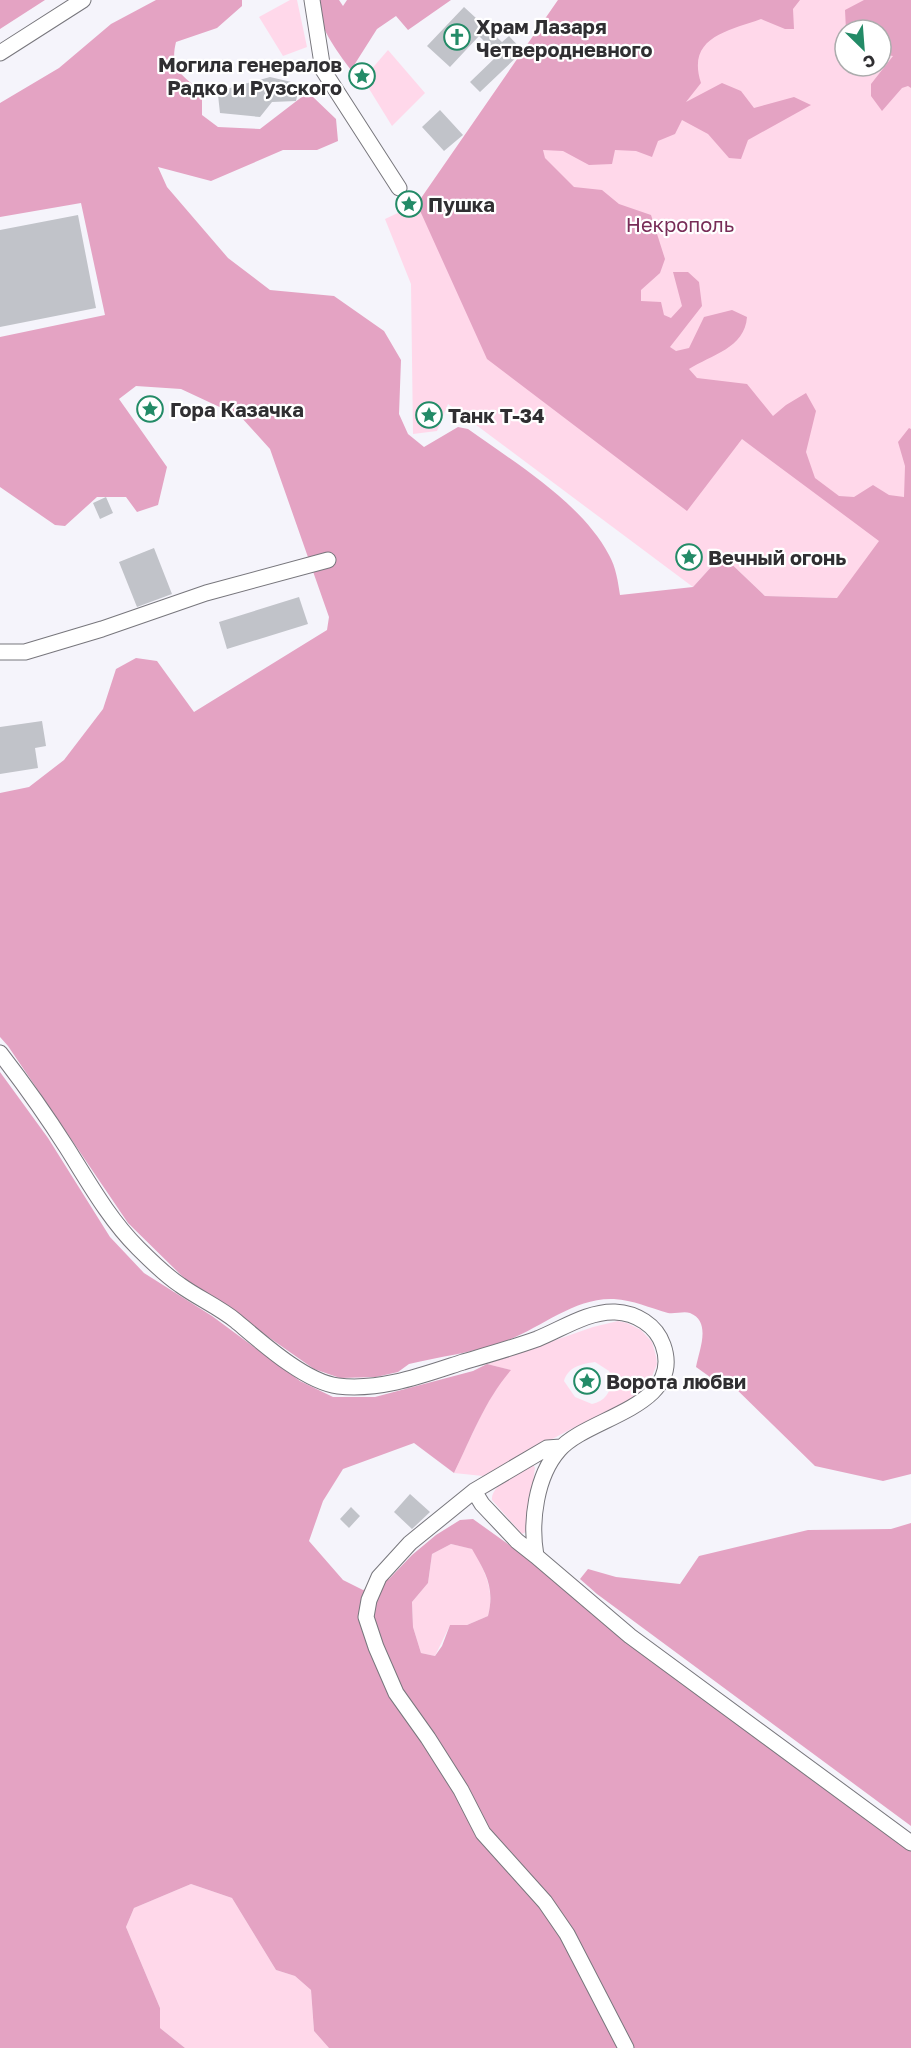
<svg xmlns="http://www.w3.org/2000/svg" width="911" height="2048" font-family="'Golos Text',sans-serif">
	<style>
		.green { fill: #ffd8ea; fill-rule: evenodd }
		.forest { fill: #e4a3c3; fill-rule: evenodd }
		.building { fill: #c1c3c9 }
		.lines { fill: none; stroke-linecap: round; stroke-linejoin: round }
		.minor-casing { stroke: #77767c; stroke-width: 17 }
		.minor { stroke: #fff; stroke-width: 15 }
		.labels { text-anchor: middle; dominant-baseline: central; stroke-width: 4.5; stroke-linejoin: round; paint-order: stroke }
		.poi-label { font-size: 20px; font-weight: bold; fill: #302f32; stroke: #fff; text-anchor: start }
		.park-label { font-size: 20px; fill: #782d58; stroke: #fff }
	</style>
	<rect width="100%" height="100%" fill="#f5f4fb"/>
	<path class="green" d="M 290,0 L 297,0 L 307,47 L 283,56 L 259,17 Z
		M 558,0 L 911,0 L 911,554 L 880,541 L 838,598 L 765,596 L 722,555 L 693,587 L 448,404 L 437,431 L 413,434 L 411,284 L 385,219 L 417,204 ZM 845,30 L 881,30 L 881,66 L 845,66 Z
		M 388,50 L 425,93 L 392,126 L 363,79 Z
		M 618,1321 L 627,1323 L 641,1330 L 652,1342 L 656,1356 L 657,1364 L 651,1379 L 637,1395 L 618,1407 L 571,1429 L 483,1476 L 454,1473 C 471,1438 485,1400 510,1370 L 487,1364 L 593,1327 ZM 595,1362 L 609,1371 C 615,1385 608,1401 592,1404 L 575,1397 L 564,1381 C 568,1367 581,1364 595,1362 Z
		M 532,1462 L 535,1468 L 526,1532 L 522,1534 L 492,1500 C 490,1486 521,1468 532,1462 Z
		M 451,1544 L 473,1549 C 485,1573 495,1589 488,1616 L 467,1625 L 450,1625 L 435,1656 L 421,1653 L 413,1627 L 412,1602 L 428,1583 L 432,1554 Z
		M 191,1884 L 232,1898 L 276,1970 L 295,1976 L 311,1990 L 314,2031 L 329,2048 L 185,2048 L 160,2028 L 160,2008 L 126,1927 L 134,1908 Z"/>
	<path class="forest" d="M 0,0 L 45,0 L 0,29 Z
		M 156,0 L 242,0 L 242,6 L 217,28 L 176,42 C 169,70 183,76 202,92 L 202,115 L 218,127 L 260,129 L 303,96 L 313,97 L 336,119 L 338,141 L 317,150 L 283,150 L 211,181 L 158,167 L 167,187 L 228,258 L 270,290 L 334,296 L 384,331 L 401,360 L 399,414 L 408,434 L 424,447 L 458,427 L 468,429 C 515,463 582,503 609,555 C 616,567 618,582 620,595 L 693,587 L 722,555 L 765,596 L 837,598 L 879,541 L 742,439 L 687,511 L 487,359 L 417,204 L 558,0 L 800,0 L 793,9 L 794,29 L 785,29 L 761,19 C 728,31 686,37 701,83 L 686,102 L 722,83 L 741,91 L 754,108 L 794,97 L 811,105 L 748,140 L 741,159 L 729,158 L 708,134 L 682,120 L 675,134 L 658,141 L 652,157 L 636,151 L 615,150 L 612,164 L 589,165 L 563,151 L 543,150 L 545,158 L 574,187 L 602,190 L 619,204 L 651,215 L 665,259 L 660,273 L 641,290 L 641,301 L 661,302 L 664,315 L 671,318 L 682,306 L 673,272 L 688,272 L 699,282 L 702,306 L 670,347 L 676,351 L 689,348 L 704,317 L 732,310 L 747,317 C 745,348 711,355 689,369 L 697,378 L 747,384 L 773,416 L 786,405 L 806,393 L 816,411 L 806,452 L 815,478 L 839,496 L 854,497 L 873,485 L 889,495 L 904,497 L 905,466 L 898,442 L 909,428 L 911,429 L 911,1474 L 883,1481 L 815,1466 L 726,1379 L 710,1377 L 696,1367 C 699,1350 712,1322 690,1313 C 684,1311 675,1314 668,1313 C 650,1308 633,1300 614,1299 C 574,1297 540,1329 503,1342 C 476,1352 438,1357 409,1364 L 398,1372 L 376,1377 L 340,1378 L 314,1369 L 184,1278 L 128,1223 L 8,1046 L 0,1037 L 0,793 L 29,787 L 64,760 L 103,709 L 116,669 L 136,658 L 157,661 L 194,712 L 327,630 L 329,617 L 270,449 L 241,417 L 181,389 L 136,386 L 119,399 L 167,467 L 158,505 L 137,512 L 126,497 L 97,497 L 65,526 L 55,525 L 0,487 L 0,337 L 105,315 L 81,203 L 0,217 L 0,103 L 59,68 L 111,24 Z
		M 315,0 L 339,0 L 343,6 L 347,0 L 451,0 L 408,30 L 396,16 L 377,29 L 351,70 C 335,49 319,26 315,0 Z
		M 864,0 L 911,0 L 911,88 L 908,86 L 902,88 L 882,111 L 871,96 L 871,84 L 893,56 L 881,54 L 881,30 L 846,30 L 845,10 Z
		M 0,1072 L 48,1138 L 110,1237 L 144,1273 L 212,1316 L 300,1381 L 333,1397 L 375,1397 L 473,1371 L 487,1364 L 511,1370 C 485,1400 471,1438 454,1473 L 414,1443 L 343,1469 L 323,1501 L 309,1541 L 343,1580 L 363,1590 L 389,1579 L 412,1555 L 436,1535 L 460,1520 L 473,1519 L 526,1557 L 728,1715 L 911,1850 L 911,2048 L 329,2048 L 314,2031 L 311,1990 L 295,1976 L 276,1970 L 232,1898 L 191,1884 L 134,1908 L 126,1927 L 160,2008 L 160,2028 L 185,2048 L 0,2048 ZM 451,1544 L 472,1549 C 486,1573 495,1588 488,1616 L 467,1625 L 450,1625 L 442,1646 L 435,1656 L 421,1653 L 413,1627 L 412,1602 L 428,1583 L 432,1554 Z
		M 911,1523 L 911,1826 L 597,1594 L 580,1579 L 588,1569 L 616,1577 L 680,1584 L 699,1556 L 808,1530 L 891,1529 Z"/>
	<path class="building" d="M 464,7 L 502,42 L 509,36 L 523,51 L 480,92 L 470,82 L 498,55 L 479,36 L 450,67 L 427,46 Z
		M 270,77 L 300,84 L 296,101 L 272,102 L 260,117 L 220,113 L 218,95 L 230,88 Z
		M 440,110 L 463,135 L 444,151 L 422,127 Z
		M 78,215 L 96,308 L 0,327 L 0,230 Z
		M 106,497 L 113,513 L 100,519 L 93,503 Z
		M 154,548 L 172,594 L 137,607 L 119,562 Z
		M 299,597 L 308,624 L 227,649 L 219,622 Z
		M 42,721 L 46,746 L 35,748 L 38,768 L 0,774 L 0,727 Z
		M 410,1494 L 430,1512 L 412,1529 L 394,1512 Z
		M 351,1507 L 360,1516 L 349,1528 L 340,1519 Z"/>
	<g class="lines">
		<g class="minor-casing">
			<path id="minor" d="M 312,0 L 323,70 L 399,188
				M 0,53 L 83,0
				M 0,652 L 25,652 L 102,629 L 206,593 L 328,560
				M 0,1053 C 24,1084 46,1115 67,1148 C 89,1183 109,1219 138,1248 C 151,1261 165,1275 180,1285 C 198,1298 219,1307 236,1321 C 261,1342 305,1382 338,1386 C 381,1391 423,1375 463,1362 C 487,1355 512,1348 537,1339 C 562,1329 588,1311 615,1312 C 636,1313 656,1325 663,1345 C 685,1407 587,1417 559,1450 C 536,1476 530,1522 536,1556
				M 561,1447 L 547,1448 L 474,1491 L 410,1543 L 379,1577 L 369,1600 L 366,1617 L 376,1647 L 396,1693 L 428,1738 L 461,1790 L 483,1833 L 545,1902 L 567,1934 L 626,2048
				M 474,1491 L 482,1504 L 517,1541 L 536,1556 L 630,1636 L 911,1843"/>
		</g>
		<use href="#minor" class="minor"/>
	</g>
	<defs>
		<g id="church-ring" transform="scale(1.35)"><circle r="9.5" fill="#fff" stroke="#238b67" stroke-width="1.5"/><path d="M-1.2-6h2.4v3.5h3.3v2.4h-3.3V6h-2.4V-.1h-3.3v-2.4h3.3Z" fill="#238b67"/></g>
		<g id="sight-ring" transform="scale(1.35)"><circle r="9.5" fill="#fff" stroke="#238b67" stroke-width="1.5"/><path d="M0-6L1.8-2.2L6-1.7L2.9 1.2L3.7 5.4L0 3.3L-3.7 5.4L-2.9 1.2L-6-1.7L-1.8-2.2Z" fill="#238b67"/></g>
	</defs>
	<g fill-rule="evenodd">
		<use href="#church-ring" x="457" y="37"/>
		<use href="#sight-ring" x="362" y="76"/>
		<use href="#sight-ring" x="409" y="204"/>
		<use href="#sight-ring" x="150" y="409"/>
		<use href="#sight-ring" x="429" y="415"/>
		<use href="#sight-ring" x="689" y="557"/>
		<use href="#sight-ring" x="587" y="1381"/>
	</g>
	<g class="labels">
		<g class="poi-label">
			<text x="476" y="26">Храм Лазаря<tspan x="476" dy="23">Четверодневного</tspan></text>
			<text x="342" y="64" text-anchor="end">Могила генералов<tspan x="342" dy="23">Радко и Рузского</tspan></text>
			<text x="428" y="204">Пушка</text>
			<text x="170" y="409">Гора Казачка</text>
			<text x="448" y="415">Танк Т-34</text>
			<text x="708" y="557">Вечный огонь</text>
			<text x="606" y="1381">Ворота любви</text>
		</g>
		<g class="park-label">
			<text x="680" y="224">Некрополь</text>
		</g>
	</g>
	<g transform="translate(863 48) rotate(155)"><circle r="28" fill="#ffffff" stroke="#acacad" stroke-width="1.5"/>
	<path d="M0-4.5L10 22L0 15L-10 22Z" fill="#238b67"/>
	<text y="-9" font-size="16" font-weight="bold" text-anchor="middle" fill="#302f32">С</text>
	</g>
</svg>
